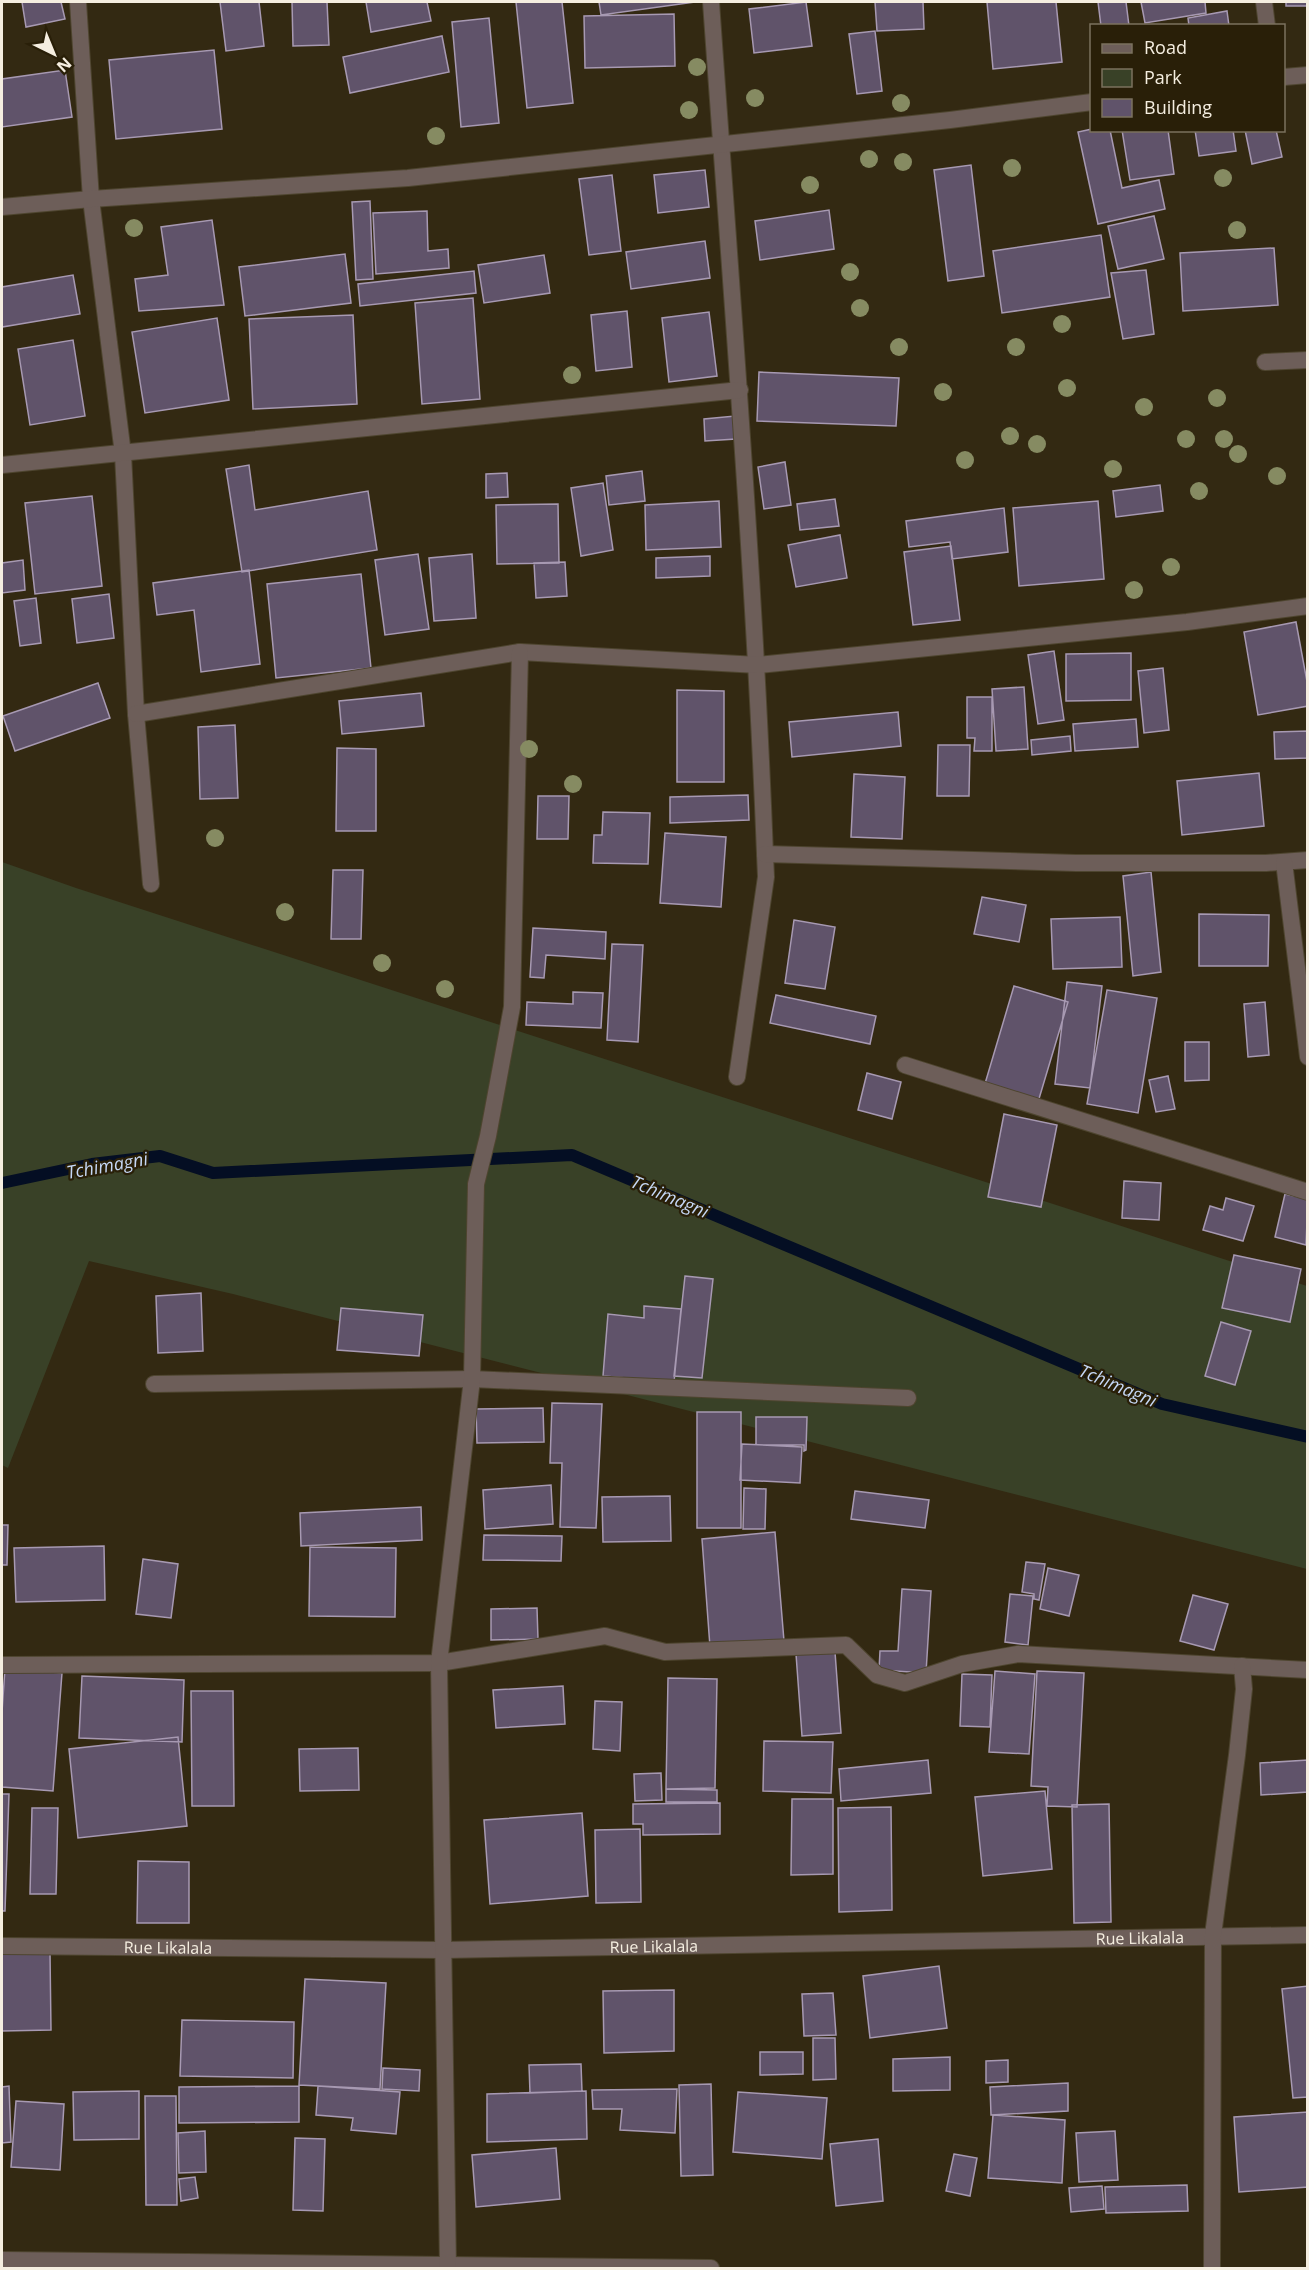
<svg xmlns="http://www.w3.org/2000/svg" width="1309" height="2270" font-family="'Open Sans',sans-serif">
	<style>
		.green { fill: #394127 }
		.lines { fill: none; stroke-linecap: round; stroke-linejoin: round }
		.stream { stroke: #040e23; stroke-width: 12 }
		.building { fill: #60536a; stroke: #a799b2; stroke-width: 1.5 }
		.minor-casing { stroke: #4e452f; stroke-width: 18 }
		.minor { stroke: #6d5e59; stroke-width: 16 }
		.tree { fill: #868b62 }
		.labels { text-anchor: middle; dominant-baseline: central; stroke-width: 4.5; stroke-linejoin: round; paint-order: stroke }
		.street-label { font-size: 16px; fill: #f5eee0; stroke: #291f08 }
		.water-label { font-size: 18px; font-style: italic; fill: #c6d8f6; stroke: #291f08 }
	</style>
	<rect width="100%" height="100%" fill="#332912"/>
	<path class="green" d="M 2,862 L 76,888 L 1307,1286 L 1307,1569 L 233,1294 L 89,1261 L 8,1468 L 2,1465 Z"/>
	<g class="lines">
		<path class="stream" d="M 2,1183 L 92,1164 L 160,1156 L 213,1173 L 572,1155 L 1162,1404 L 1308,1437"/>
	</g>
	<path class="building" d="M 22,2 L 61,2 L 65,19 L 26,27 Z
		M 220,2 L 259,2 L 264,46 L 226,51 Z
		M 292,2 L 327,2 L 329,45 L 293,46 Z
		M 366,2 L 427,2 L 431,21 L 371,32 Z
		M 516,2 L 562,2 L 573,103 L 527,108 Z
		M 599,2 L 695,2 L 601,15 Z
		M 806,2 L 812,46 L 754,53 L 749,9 Z
		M 875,2 L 923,2 L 924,29 L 877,31 Z
		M 987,2 L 1056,2 L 1062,62 L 993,69 Z
		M 1098,2 L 1126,2 L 1129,26 L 1101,26 Z
		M 1141,2 L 1205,2 L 1206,13 L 1145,23 Z
		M 1286,2 L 1308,2 L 1308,6 L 1286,6 Z
		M 1227,11 L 1229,26 L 1189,26 L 1188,18 Z
		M 674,14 L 675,66 L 585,68 L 584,16 Z
		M 489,18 L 499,123 L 461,127 L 452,22 Z
		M 875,31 L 882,91 L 857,94 L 849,34 Z
		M 442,36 L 449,72 L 350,93 L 343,57 Z
		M 214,50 L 222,129 L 116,139 L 109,60 Z
		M 65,70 L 72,117 L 2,127 L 2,79 Z
		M 1092,129 L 1092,130 L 1110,130 L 1122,188 L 1159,180 L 1165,209 L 1098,224 L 1078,132 Z
		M 1122,130 L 1168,130 L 1174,174 L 1130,180 Z
		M 1195,130 L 1233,130 L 1236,151 L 1199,156 Z
		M 1245,130 L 1276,130 L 1282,157 L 1252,164 Z
		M 971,165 L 984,276 L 948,281 L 934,170 Z
		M 705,170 L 709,207 L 658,213 L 654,175 Z
		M 612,175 L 621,251 L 589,255 L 579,179 Z
		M 370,201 L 373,279 L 356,280 L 352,202 Z
		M 829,210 L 834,249 L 760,260 L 755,221 Z
		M 427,211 L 428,251 L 448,249 L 449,268 L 376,274 L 373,213 Z
		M 1154,216 L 1164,259 L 1118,269 L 1108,226 Z
		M 212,220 L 224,305 L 139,311 L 135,279 L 168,275 L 161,227 Z
		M 1101,235 L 1110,297 L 1002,313 L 993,251 Z
		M 705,241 L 710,278 L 631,289 L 626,252 Z
		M 1274,248 L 1278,305 L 1183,311 L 1180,253 Z
		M 345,254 L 351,303 L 245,316 L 239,267 Z
		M 544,255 L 550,293 L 484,303 L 478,265 Z
		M 1146,270 L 1154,334 L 1123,339 L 1111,273 Z
		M 474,271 L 476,293 L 360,306 L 358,284 Z
		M 73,275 L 80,314 L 2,327 L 2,287 Z
		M 473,298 L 480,399 L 422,404 L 415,303 Z
		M 627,311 L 632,367 L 596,371 L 591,315 Z
		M 709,312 L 717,376 L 669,382 L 662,318 Z
		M 353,315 L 357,404 L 253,409 L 249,319 Z
		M 217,318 L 229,400 L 145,413 L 132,332 Z
		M 73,340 L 85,416 L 30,425 L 18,349 Z
		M 759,372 L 899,378 L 896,426 L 757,421 Z
		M 735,416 L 736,439 L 705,441 L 704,419 Z
		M 785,462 L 791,505 L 764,509 L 758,467 Z
		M 249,465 L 255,510 L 368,491 L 377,550 L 242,572 L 226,469 Z
		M 642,471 L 645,501 L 609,505 L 606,476 Z
		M 507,473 L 508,497 L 486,498 L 486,474 Z
		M 603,483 L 613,550 L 581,556 L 571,488 Z
		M 1160,485 L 1163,511 L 1116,517 L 1113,491 Z
		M 92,496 L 102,586 L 35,594 L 25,503 Z
		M 835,499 L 839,526 L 800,530 L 797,504 Z
		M 719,501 L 721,547 L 646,550 L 645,505 Z
		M 1098,501 L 1104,579 L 1019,586 L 1013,508 Z
		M 558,504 L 559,563 L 497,564 L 496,505 Z
		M 1004,508 L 1008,552 L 952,559 L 950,542 L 909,547 L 906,521 Z
		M 840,535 L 847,578 L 796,587 L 788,545 Z
		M 951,546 L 960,620 L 913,625 L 904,552 Z
		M 418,554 L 429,629 L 385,635 L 375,560 Z
		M 472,554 L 476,618 L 434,621 L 429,558 Z
		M 710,556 L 710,576 L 656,578 L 656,558 Z
		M 23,560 L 25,590 L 2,593 L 2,563 Z
		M 565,562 L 567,596 L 536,598 L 534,563 Z
		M 249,570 L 260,664 L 201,672 L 194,610 L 157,615 L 153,583 Z
		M 361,574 L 371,668 L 276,678 L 267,584 Z
		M 109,594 L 114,638 L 77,643 L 72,599 Z
		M 36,598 L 41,643 L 20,646 L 14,601 Z
		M 1296,622 L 1308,687 L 1308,706 L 1258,715 L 1244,632 Z
		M 1054,651 L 1064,720 L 1038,724 L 1028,655 Z
		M 1131,653 L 1131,700 L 1066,701 L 1066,654 Z
		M 1163,668 L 1169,730 L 1144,733 L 1138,671 Z
		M 98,683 L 110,718 L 15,751 L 3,716 Z
		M 1024,687 L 1028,749 L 996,751 L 992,689 Z
		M 677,690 L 724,691 L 724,782 L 677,782 Z
		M 421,693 L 424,726 L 342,734 L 339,701 Z
		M 967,697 L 992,697 L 992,751 L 974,751 L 975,738 L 967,738 Z
		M 898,712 L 901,746 L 792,757 L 789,722 Z
		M 1136,719 L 1138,747 L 1075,751 L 1073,724 Z
		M 235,725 L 238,798 L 200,799 L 198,727 Z
		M 1308,731 L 1308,758 L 1275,759 L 1274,732 Z
		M 1070,736 L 1071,751 L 1032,755 L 1031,740 Z
		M 938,745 L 970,745 L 969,796 L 937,796 Z
		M 337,748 L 376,749 L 376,831 L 336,831 Z
		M 1259,773 L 1264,826 L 1182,835 L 1177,781 Z
		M 854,774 L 905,777 L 902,839 L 851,837 Z
		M 748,795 L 749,820 L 670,823 L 670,797 Z
		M 538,796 L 569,796 L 568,839 L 537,839 Z
		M 603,812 L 650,813 L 648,864 L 593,863 L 594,835 L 602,835 Z
		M 665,833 L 726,837 L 721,907 L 660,903 Z
		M 333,870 L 363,870 L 361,939 L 331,939 Z
		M 1151,872 L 1161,972 L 1133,976 L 1123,876 Z
		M 982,897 L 1026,905 L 1019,942 L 974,934 Z
		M 1199,914 L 1269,915 L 1268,966 L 1199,966 Z
		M 1120,917 L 1122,967 L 1053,969 L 1051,919 Z
		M 794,920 L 835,927 L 825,989 L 785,983 Z
		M 533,928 L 606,932 L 605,959 L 546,955 L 544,978 L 530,977 Z
		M 612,944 L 643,945 L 638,1042 L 607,1040 Z
		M 1067,982 L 1102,986 L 1090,1088 L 1055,1084 Z
		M 1014,986 L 1068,1002 L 1038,1102 L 984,1087 Z
		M 1107,990 L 1157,998 L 1138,1113 L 1087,1104 Z
		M 573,992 L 603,993 L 601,1028 L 526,1025 L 527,1002 L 573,1004 Z
		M 776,995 L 876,1016 L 870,1044 L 770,1023 Z
		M 1265,1002 L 1269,1055 L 1248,1057 L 1244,1004 Z
		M 1185,1042 L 1209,1042 L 1209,1080 L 1185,1081 Z
		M 867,1073 L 901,1082 L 892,1119 L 858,1110 Z
		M 1168,1076 L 1175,1109 L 1156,1112 L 1149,1080 Z
		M 1004,1114 L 1057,1125 L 1041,1207 L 988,1197 Z
		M 1124,1181 L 1161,1183 L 1159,1220 L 1122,1218 Z
		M 1285,1194 L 1308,1199 L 1306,1245 L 1275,1237 Z
		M 1226,1198 L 1254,1206 L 1243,1241 L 1203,1230 L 1210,1206 L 1223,1210 Z
		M 1234,1255 L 1301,1269 L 1290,1322 L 1222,1308 Z
		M 685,1276 L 713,1279 L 702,1378 L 674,1376 Z
		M 201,1293 L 203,1351 L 158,1353 L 156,1296 Z
		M 644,1306 L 681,1309 L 674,1382 L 603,1376 L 608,1314 L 644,1318 Z
		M 341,1308 L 423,1315 L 419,1356 L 337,1350 Z
		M 1221,1322 L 1251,1331 L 1235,1385 L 1205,1376 Z
		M 552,1403 L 602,1404 L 596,1528 L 560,1527 L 562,1463 L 550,1463 Z
		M 543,1408 L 544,1442 L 477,1443 L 476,1409 Z
		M 697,1412 L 741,1412 L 741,1528 L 697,1528 Z
		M 756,1417 L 807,1417 L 806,1450 L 804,1451 L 804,1445 L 756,1445 Z
		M 742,1444 L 802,1447 L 800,1483 L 740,1480 Z
		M 551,1485 L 553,1524 L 485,1529 L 483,1490 Z
		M 744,1488 L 766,1489 L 765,1529 L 743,1529 Z
		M 855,1491 L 929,1500 L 925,1528 L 851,1519 Z
		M 670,1496 L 671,1541 L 603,1542 L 602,1497 Z
		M 421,1507 L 422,1540 L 301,1546 L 300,1513 Z
		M 2,1525 L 8,1525 L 7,1565 L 2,1565 Z
		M 775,1532 L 784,1641 L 710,1647 L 702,1539 Z
		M 484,1535 L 562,1536 L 561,1561 L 483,1560 Z
		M 104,1546 L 105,1600 L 16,1602 L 14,1548 Z
		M 310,1547 L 396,1548 L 395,1617 L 309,1616 Z
		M 143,1559 L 178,1564 L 171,1618 L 136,1614 Z
		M 1026,1562 L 1045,1564 L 1039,1600 L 1034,1599 L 1034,1594 L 1022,1592 Z
		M 1048,1568 L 1079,1575 L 1069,1616 L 1040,1609 Z
		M 902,1589 L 931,1591 L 926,1673 L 879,1670 L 880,1651 L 898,1651 Z
		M 1010,1594 L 1033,1596 L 1028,1645 L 1005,1642 Z
		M 1193,1595 L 1228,1604 L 1214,1650 L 1180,1641 Z
		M 537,1608 L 538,1639 L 491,1640 L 491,1609 Z
		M 835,1652 L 841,1733 L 802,1736 L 796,1654 Z
		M 5,1668 L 62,1673 L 53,1791 L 2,1787 L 2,1712 Z
		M 995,1671 L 1035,1674 L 1029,1754 L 989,1752 Z
		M 1037,1671 L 1084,1673 L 1077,1807 L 1047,1806 L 1048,1787 L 1031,1786 Z
		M 962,1674 L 992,1675 L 990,1727 L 960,1726 Z
		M 82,1676 L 184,1680 L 182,1742 L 79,1738 Z
		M 668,1678 L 717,1679 L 715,1788 L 666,1789 Z
		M 563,1686 L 565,1724 L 496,1728 L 493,1690 Z
		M 191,1691 L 233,1691 L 234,1806 L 192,1806 Z
		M 595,1701 L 622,1702 L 620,1751 L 593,1749 Z
		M 178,1737 L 187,1826 L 78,1838 L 69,1749 Z
		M 764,1741 L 833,1742 L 831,1793 L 763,1791 Z
		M 358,1748 L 359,1790 L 300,1791 L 299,1749 Z
		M 928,1760 L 931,1793 L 841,1801 L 839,1769 Z
		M 1308,1760 L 1308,1792 L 1261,1795 L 1260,1763 Z
		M 661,1773 L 662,1800 L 635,1801 L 634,1774 Z
		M 666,1789 L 717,1790 L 717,1802 L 666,1802 Z
		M 1045,1791 L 1052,1869 L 983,1876 L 975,1797 Z
		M 2,1794 L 9,1794 L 5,1911 L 2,1911 Z
		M 792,1799 L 833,1799 L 833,1874 L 791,1875 Z
		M 720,1803 L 720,1834 L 643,1835 L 643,1824 L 633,1824 L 633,1804 Z
		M 1109,1804 L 1111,1922 L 1074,1923 L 1072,1805 Z
		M 891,1807 L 892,1910 L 839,1912 L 838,1808 Z
		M 32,1808 L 58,1808 L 56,1894 L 30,1894 Z
		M 582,1813 L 588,1896 L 490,1904 L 484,1820 Z
		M 640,1829 L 641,1902 L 596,1903 L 595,1830 Z
		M 138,1861 L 189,1862 L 189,1923 L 137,1923 Z
		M 50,1953 L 51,2030 L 2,2031 L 2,1954 Z
		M 939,1966 L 947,2028 L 870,2038 L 863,1976 Z
		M 305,1979 L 386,1983 L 380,2089 L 299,2085 Z
		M 1308,1986 L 1308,2097 L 1293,2098 L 1282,1989 Z
		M 674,1990 L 674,2051 L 604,2053 L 603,1991 Z
		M 833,1993 L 836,2035 L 804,2036 L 802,1994 Z
		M 182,2020 L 294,2022 L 293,2078 L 180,2076 Z
		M 813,2038 L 835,2038 L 836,2079 L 813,2080 Z
		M 760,2052 L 803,2052 L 803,2074 L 760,2075 Z
		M 950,2057 L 950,2090 L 893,2091 L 893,2059 Z
		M 1008,2060 L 1008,2082 L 986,2083 L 986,2061 Z
		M 581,2064 L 582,2091 L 530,2093 L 529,2065 Z
		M 383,2068 L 420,2070 L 419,2091 L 382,2089 Z
		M 1068,2083 L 1068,2111 L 991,2115 L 990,2087 Z
		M 711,2084 L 713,2175 L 681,2176 L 679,2085 Z
		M 9,2086 L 11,2142 L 2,2143 L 2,2087 Z
		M 299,2086 L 299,2122 L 179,2123 L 179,2087 Z
		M 318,2086 L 400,2092 L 396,2134 L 351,2130 L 353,2118 L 316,2115 Z
		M 677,2089 L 675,2133 L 620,2130 L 622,2109 L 593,2109 L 592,2090 Z
		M 139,2091 L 139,2139 L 74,2140 L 73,2092 Z
		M 586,2091 L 587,2139 L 487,2142 L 487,2094 Z
		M 738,2092 L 827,2098 L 822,2159 L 733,2152 Z
		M 145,2096 L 176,2096 L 177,2205 L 146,2205 Z
		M 16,2101 L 64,2104 L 60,2170 L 11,2167 Z
		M 1308,2112 L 1308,2187 L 1239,2192 L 1234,2117 Z
		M 993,2115 L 1065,2120 L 1062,2183 L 988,2178 Z
		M 205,2131 L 206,2172 L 179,2173 L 178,2133 Z
		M 1115,2131 L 1118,2180 L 1079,2182 L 1076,2133 Z
		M 295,2138 L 325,2139 L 323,2211 L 293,2210 Z
		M 878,2139 L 883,2201 L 836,2206 L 830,2144 Z
		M 556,2148 L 560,2199 L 476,2207 L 472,2155 Z
		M 954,2154 L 977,2158 L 970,2196 L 946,2191 Z
		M 195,2177 L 198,2198 L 181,2201 L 179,2179 Z
		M 1187,2185 L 1188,2211 L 1106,2213 L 1105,2187 Z
		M 1102,2186 L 1104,2209 L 1071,2212 L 1069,2188 Z"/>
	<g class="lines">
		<g class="minor-casing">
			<g id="minor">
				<path d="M 78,2 L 91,199 L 123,454 L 136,714 L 151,884"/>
				<path d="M 711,2 C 731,286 754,569 765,854 L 766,877 L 737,1077"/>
				<path d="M 1264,2 L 1267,26"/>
				<path d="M 1284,77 L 1308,75"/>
				<path d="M 2,207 L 91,199 L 408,178 L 950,120 L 1092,102"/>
				<path d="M 1265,362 L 1308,360"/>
				<path d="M 2,465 L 740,390"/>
				<path d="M 136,714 L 520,652 L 758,665 L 1187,622 L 1308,606"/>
				<path d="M 765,854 L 1076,863 L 1266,863 L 1308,860"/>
				<path d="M 1284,862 L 1308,1057"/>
				<path d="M 905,1065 L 1308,1192"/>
				<path d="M 154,1384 L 472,1379 L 908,1398"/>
				<path d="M 2,1665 L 439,1663 L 605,1636 L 665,1652 L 846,1645 L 877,1675 L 905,1683 L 962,1664 L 1018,1654 L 1308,1670"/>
				<path id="s1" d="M 2,1946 L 443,1950 L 1308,1935"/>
				<path d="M 2,2260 L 711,2268"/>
				<path d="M 448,2268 L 439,1663 L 472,1379 L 476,1184 L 488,1136 L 512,1007 L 520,652"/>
				<path d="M 1212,2268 L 1213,1935 L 1237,1755 L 1244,1689 L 1242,1666"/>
			</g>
		</g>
		<use href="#minor" class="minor"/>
	</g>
	<g class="tree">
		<circle cx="697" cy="67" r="9"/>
		<circle cx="755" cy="98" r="9"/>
		<circle cx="901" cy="103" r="9"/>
		<circle cx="689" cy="110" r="9"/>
		<circle cx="436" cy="136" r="9"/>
		<circle cx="869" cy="159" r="9"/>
		<circle cx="903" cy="162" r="9"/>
		<circle cx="1012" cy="168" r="9"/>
		<circle cx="1223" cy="178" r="9"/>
		<circle cx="810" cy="185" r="9"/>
		<circle cx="134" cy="228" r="9"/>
		<circle cx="1237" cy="230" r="9"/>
		<circle cx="850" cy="272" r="9"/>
		<circle cx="860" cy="308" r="9"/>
		<circle cx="1062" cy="324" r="9"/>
		<circle cx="899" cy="347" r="9"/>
		<circle cx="1016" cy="347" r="9"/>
		<circle cx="572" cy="375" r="9"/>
		<circle cx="1067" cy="388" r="9"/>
		<circle cx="943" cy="392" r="9"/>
		<circle cx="1217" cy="398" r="9"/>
		<circle cx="1144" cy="407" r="9"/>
		<circle cx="1010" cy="436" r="9"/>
		<circle cx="1186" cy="439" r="9"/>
		<circle cx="1224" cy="439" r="9"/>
		<circle cx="1037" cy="444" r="9"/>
		<circle cx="1238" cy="454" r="9"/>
		<circle cx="965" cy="460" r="9"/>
		<circle cx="1113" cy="469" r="9"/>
		<circle cx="1277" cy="476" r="9"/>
		<circle cx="1199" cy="491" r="9"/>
		<circle cx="1171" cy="567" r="9"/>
		<circle cx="1134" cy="590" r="9"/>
		<circle cx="529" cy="749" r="9"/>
		<circle cx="573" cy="784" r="9"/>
		<circle cx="215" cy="838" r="9"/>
		<circle cx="285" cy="912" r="9"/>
		<circle cx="382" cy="963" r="9"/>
		<circle cx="445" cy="989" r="9"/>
	</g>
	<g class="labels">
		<g class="street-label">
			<text stroke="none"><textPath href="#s1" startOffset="1138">Rue Likalala</textPath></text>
			<text stroke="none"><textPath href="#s1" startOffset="652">Rue Likalala</textPath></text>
			<text stroke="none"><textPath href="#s1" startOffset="166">Rue Likalala</textPath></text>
		</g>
		<g class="water-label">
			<text transform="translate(107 1165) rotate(-10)">Tchimagni</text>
			<text transform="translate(670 1196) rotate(23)">Tchimagni</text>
			<text transform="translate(1118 1385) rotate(23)">Tchimagni</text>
		</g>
	</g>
	<rect width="1309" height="2270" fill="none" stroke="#f5eee0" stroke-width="6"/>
	<rect x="1090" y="24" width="195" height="108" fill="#291f08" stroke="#7b725e" stroke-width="1.5"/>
	<rect x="1102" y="44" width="30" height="9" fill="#6d5e59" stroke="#7b725e" stroke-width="1.5"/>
	<text x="1144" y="54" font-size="18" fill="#f5eee0">Road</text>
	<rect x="1102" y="69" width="30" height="18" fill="#394127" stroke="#7b725e" stroke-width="1.5"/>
	<text x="1144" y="84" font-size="18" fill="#f5eee0">Park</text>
	<rect x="1102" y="99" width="30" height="18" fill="#60536a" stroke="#7b725e" stroke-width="1.5"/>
	<text x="1144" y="114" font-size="18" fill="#f5eee0">Building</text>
	<g transform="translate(54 54) rotate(137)" stroke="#291f08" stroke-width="4.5" paint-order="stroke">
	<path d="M0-4.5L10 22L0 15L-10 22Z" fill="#f5eee0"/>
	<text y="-9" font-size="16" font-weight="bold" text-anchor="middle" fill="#f5eee0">N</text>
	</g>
</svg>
